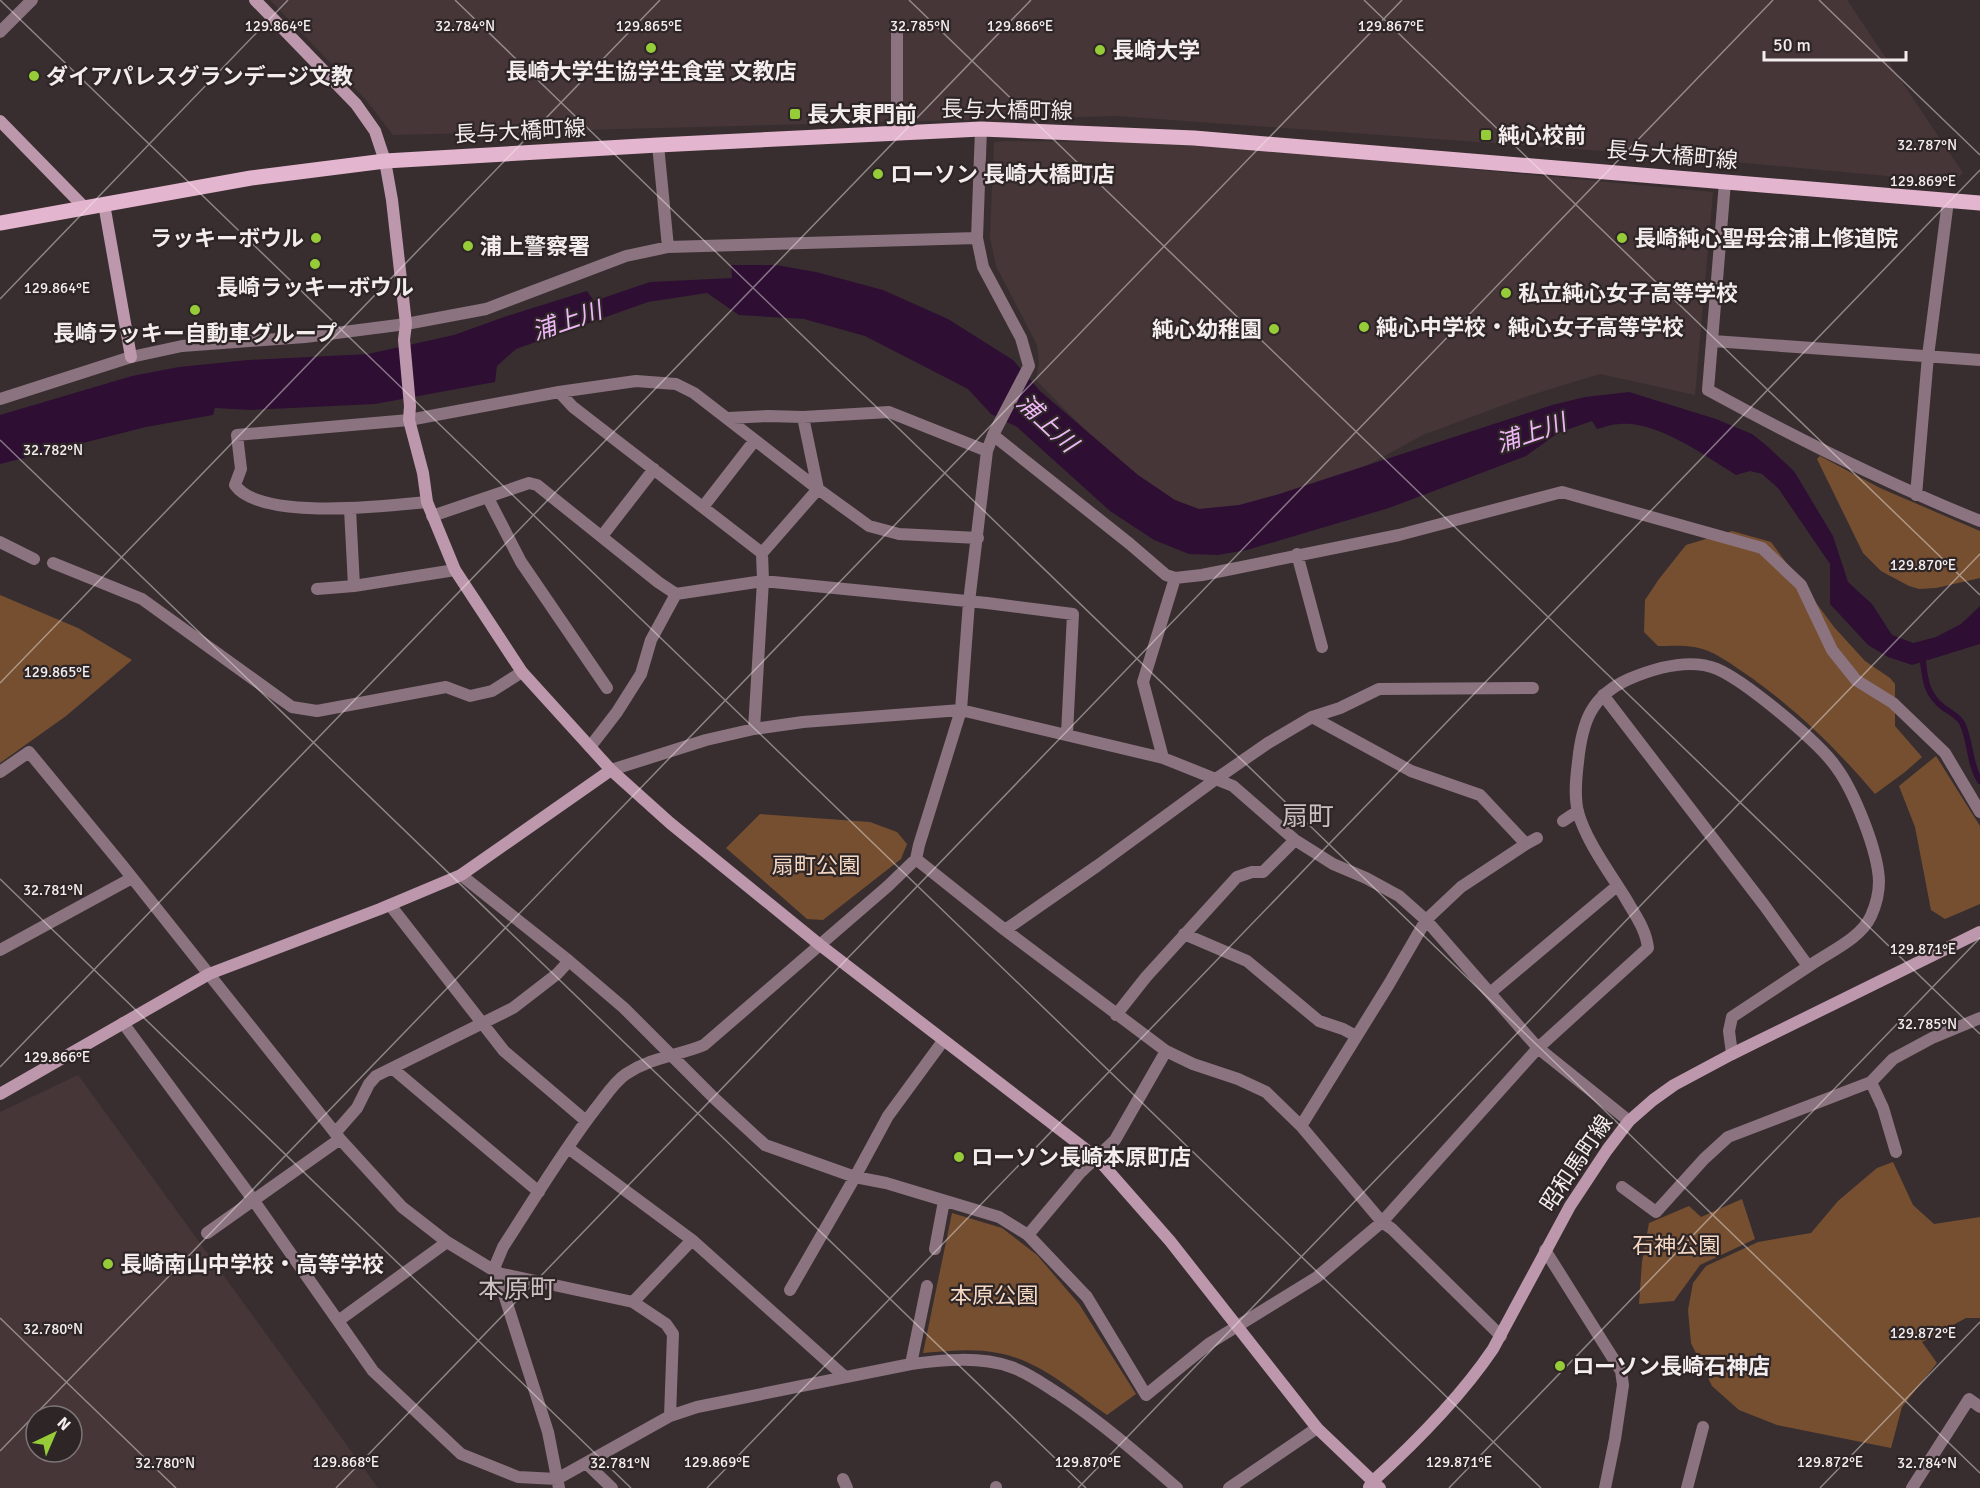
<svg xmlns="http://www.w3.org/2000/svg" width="1980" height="1488" font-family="Signika,'Noto Sans JP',sans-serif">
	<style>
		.built { fill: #463638; fill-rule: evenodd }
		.green { fill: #764f31 }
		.water { fill: #2e0f33 }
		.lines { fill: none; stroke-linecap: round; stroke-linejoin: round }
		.stream { stroke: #2e0f33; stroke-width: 6 }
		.street { stroke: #8b737f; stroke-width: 12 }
		.secondary { stroke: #bd98ac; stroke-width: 12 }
		.primary { stroke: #e4b5ce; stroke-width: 15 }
		.ticks { fill: none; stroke: #f3edee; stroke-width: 1.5; stroke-opacity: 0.45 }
		.poi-dot { fill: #97cc39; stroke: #2e2526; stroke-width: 2 }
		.labels { text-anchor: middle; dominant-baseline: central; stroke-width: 4.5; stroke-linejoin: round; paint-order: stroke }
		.poi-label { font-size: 22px; font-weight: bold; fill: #f3edee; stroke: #2e2526; text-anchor: start }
		.street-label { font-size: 22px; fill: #f3edee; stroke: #2e2526 }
		.park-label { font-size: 22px; fill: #f5d8c4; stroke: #2e2526 }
		.water-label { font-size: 24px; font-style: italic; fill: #eeb7f7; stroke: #2e2526 }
		.quarter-label { font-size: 26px; fill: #cbbfc1; stroke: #2e2526 }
		.ticks-label { font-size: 15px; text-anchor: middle; fill: #f3edee; stroke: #2e2526; stroke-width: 4.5; stroke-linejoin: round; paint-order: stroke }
	</style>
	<rect width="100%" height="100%" fill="#382e30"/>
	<path class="built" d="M 270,0 L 1847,0 L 1963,173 L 1952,182 L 1646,154 L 1116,116 L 393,135 L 367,101 Z
		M 1004,141 L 1193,143 L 1713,192 L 1695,395 L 1600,374 L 1528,396 L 1423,435 L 1357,471 L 1218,513 L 1181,506 L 1144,486 L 1091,436 L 1036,380 L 1039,363 L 1037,345 L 996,266 L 990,237 L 994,142 Z
		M 78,1075 L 378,1488 L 0,1488 L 0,1112 ZM 36,1416 L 72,1416 L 72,1452 L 36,1452 Z"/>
	<path class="green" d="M 1820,456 L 1880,488 L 1980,531 L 1980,578 L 1936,588 L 1919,589 L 1909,586 L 1881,571 L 1863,553 L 1817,459 Z
		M 1732,531 L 1771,542 L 1834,627 L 1865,661 L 1890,678 L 1895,684 L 1895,726 L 1922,757 L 1905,772 L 1875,794 C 1836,748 1793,706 1743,672 C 1728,662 1713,650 1694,647 C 1683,645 1669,646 1658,646 L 1644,632 L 1645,600 L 1659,579 L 1686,545 Z
		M 0,595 L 78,628 L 132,660 L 66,716 L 0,763 Z
		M 1936,756 L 1980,826 L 1980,904 L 1945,919 L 1931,910 L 1915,827 L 1899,786 Z
		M 760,814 L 870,822 L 897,832 L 907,844 L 901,859 L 823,920 L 807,919 L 726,848 Z
		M 1893,1162 L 1913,1205 L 1934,1224 L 1980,1217 L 1980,1318 L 1966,1318 L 1922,1342 L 1937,1363 L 1902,1407 L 1891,1448 L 1777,1425 L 1739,1410 L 1712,1386 L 1691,1343 L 1688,1310 L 1693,1283 L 1706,1266 L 1758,1242 L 1811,1233 L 1838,1201 L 1877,1168 Z
		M 1742,1199 L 1755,1239 L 1700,1265 L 1674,1301 L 1639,1304 L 1642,1262 L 1649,1223 L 1689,1206 L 1701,1217 Z
		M 952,1213 L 1002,1228 L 1037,1255 L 1079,1304 L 1136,1394 L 1107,1415 C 1074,1392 1039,1360 998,1353 C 973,1348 948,1351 923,1353 Z"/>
	<path class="water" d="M 731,265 L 776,265 L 816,272 L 883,290 L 948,319 L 1013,360 L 1040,391 L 1138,475 L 1175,500 L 1199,509 L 1239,505 L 1276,495 L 1552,405 L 1585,397 L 1629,392 L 1716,419 L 1752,434 L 1766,445 L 1794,471 L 1833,536 L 1848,582 L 1872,604 L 1892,635 L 1913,643 L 1936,637 L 1961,624 L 1980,606 L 1980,644 L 1912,665 L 1888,657 L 1868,645 L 1830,604 L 1830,564 L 1778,488 L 1762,474 L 1750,471 L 1736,475 C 1705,456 1658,421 1620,424 C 1613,424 1605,427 1597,429 L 1592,421 L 1558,433 L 1526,456 L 1389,508 L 1247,550 L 1218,555 L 1189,554 L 1154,540 L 1110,511 L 1017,427 L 991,414 L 968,389 L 865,336 L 804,319 L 739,315 L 707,293 L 648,302 L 516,349 L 497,366 L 495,382 L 375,404 L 251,410 L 215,408 L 213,415 L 146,427 L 0,464 L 0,415 L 132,376 L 179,367 L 248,360 L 368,354 L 454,335 L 507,316 L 587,291 L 594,301 L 650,282 L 732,278 Z"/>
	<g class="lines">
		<path class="stream" d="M 1922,653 C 1925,676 1924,693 1944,708 C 1950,712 1958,716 1962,723 C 1971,741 1969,764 1980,781"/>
		<path class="street" d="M 0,32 L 32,0
			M 897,33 L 897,133
			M 658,145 L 668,247
			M 1725,182 L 1708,390 C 1796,438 1886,483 1980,521
			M 1713,341 L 1980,360
			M 559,392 L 573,407 L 762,553
			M 0,399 L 131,357 L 182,346 L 305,337 L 406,324 L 486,309 L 626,256 L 668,247 L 977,238
			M 803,417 L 818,489
			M 728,418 L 768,416 L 803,417 L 889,412 L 987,451
			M 993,435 L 1130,544 L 1166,575 L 1175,578 L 1202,575 L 1399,535 L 1562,492 L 1762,548 L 1801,585 L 1832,650 L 1856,680 L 1893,703 L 1945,753 L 1980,812
			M 1916,495 L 1928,356 L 1948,201
			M 488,498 L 521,562 L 607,688
			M 427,502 C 386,506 260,521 235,485 L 241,469 L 237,435 L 409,420 L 559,392 L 636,381 L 676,384 L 694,393 L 818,489 L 869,526 L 899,534 L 978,538
			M 703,507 L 755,440
			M 350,509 L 354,586
			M 432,516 L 529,483 L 537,485 L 658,582 L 676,594 L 763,581 L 987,603 L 1073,614 L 1067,734
			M 602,536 L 654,469
			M 0,542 L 34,559
			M 1297,554 L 1322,647
			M 53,563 L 142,599 L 292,707 L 317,711 L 446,687 L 470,696 L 492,691 L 522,672
			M 317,589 L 354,586 L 455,570
			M 1603,695 L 1764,905 L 1808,966
			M 754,729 L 763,581 L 762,553 L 818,489
			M 590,747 L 617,712 L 641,674 L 651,640 L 676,594
			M 1163,758 L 1143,682 L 1175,578
			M 611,770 L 706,740 L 754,729 L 803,722 L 961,710 L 1163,758 L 1233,786 L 1295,840 L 1333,864 L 1366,878 L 1399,896 L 1426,920 L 1538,1048 L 1629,1121
			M 0,772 L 29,752 L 122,865 L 340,1139 L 402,1207 L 447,1242 L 498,1273 L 633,1302 L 666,1324 L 673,1334 L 670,1416
			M 1563,821 L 1578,811
			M 1526,844 L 1537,838
			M 916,859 L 1005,930 L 1166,1051 L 1193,1064 L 1238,1079 L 1266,1092 L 1301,1126 L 1382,1222 L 1392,1229 L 1501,1336
			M 461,875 L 569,961 L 624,1008 L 714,1098 L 765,1145 L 855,1177 L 886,1183 L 999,1217 L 1028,1235 L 1087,1297 L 1146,1395 L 1210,1343 L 1317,1277 L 1382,1222 L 1538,1048 L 1648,948 C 1646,929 1635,915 1626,899 C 1610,873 1586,841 1578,812 C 1574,796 1576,778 1578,762 C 1582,722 1591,696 1629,679 C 1655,668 1690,658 1717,669 C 1745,681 1819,742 1836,767 C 1854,791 1878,851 1879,881 C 1879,893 1876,905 1871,916 C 1861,938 1831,951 1812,964 C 1785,982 1759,999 1732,1017 L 1729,1031 L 1732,1054
			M 390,905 L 504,1051 L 586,1121
			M 1005,930 L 1097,866 L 1216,779 L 1268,743 L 1312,717 L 1340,708 L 1379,689 L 1533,688
			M 1184,934 L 1247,961 L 1319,1021 L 1343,1029 L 1356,1036
			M 0,950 L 132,878
			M 1490,993 L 1617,886
			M 1116,1015 L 1146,977 L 1237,877 L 1252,872 L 1263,872 L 1295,840
			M 123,1023 L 254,1201 L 373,1371 L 461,1454 L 518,1477 L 557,1479 L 670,1416 L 697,1407 L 911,1364 C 942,1360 980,1356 1011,1367 C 1029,1373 1043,1384 1059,1394 C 1101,1422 1139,1455 1177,1488
			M 392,1068 L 539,1192
			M 1301,1126 L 1389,984 L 1426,920 L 1461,887 L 1526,844 L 1480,795 L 1411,771 L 1312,717
			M 335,1133 L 357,1108 L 369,1084 L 376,1076 L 513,1008 L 557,974 L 569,961
			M 568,1148 L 692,1240 L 845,1377
			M 1896,1152 L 1883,1108 L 1871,1082 L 1893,1059 L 1932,1038 L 1980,1018
			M 1622,1187 L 1656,1212 L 1704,1159 L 1728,1137 L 1871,1082
			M 207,1233 L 340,1139
			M 1028,1235 L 1080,1173 L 1115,1140 L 1166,1051
			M 935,1249 L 944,1201
			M 1545,1250 L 1621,1371 L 1623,1385 L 1615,1439 L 1605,1488
			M 790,1290 L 855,1177 L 888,1116 L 943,1041
			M 633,1302 L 692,1240
			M 338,1321 L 447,1242
			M 911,1364 L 927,1286
			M 587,1464 L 612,1488
			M 843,1479 L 847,1488
			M 996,1487 L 996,1488
			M 559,1488 L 548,1432 L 495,1266 L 503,1247 C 533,1201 562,1152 596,1108 C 605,1097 614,1082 626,1074 C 652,1057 677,1056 704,1045 L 888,886 L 916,859 L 919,845 L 961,710 L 969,602 L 987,451 L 993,435 L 1029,366 L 1021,338 L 983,267 L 977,238 L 981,129
			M 1229,1488 L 1317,1428
			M 1687,1488 L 1703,1427
			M 1912,1488 L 1969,1399 L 1980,1407"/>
		<path class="secondary" d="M 255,0 L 356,104 L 375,131 L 385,161 L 392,200 L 406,324 L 404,340 L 410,406 L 409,420 L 423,473 L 427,502 L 455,570 L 522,672 L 611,770 L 670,823 L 820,945 L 1097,1158 L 1170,1241 L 1317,1428 L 1380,1488
			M 0,121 L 84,207
			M 104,204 L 131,357
			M 0,1094 L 209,974 L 380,909 L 461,875 L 611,770
			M 1369,1487 L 1372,1482 C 1416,1442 1460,1398 1493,1349 L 1570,1206 L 1607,1150 L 1629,1121 L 1653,1100 L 1674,1085 L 1732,1054 L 1980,932"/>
		<path class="primary" d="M 0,223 L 251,178 L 385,161 L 658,145 L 981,129 L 1194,138 L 1980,203"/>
	</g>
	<path class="ticks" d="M 0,0 L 1541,1488M 455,0 L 1980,1473M 909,0 L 1980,1034M 1364,0 L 1980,595M 1819,0 L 1980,155M 0,299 L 288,0M 0,440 L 1086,1488M 0,683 L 660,0M 0,879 L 631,1488M 0,1067 L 1031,0M 0,1318 L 176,1488M 0,1451 L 1402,0M 336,1488 L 1773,0M 707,1488 L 1980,170M 1078,1488 L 1980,554M 1449,1488 L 1980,938M 1820,1488 L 1980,1322"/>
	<g class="poi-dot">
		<circle cx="651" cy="48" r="6"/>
		<circle cx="1100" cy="50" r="6"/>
		<circle cx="34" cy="76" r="6"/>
		<rect x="789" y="108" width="12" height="12" rx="3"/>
		<rect x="1480" y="129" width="12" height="12" rx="3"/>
		<circle cx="878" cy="174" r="6"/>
		<circle cx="316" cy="238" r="6"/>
		<circle cx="1622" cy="238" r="6"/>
		<circle cx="468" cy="246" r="6"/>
		<circle cx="315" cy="264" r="6"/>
		<circle cx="1506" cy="293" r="6"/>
		<circle cx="195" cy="310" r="6"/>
		<circle cx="1364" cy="327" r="6"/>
		<circle cx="1274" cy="329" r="6"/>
		<circle cx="959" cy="1157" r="6"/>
		<circle cx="108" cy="1264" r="6"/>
		<circle cx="1560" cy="1366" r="6"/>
	</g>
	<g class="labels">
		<g class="poi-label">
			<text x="1112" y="50">長崎大学</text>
			<text x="651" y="71" text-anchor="middle">長崎大学生協学生食堂 文教店</text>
			<text x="46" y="76">ダイアパレスグランデージ文教</text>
			<text x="807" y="114">長大東門前</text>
			<text x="1498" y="135">純心校前</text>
			<text x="890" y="174">ローソン 長崎大橋町店</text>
			<text x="304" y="238" text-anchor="end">ラッキーボウル</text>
			<text x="1634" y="238">長崎純心聖母会浦上修道院</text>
			<text x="480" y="246">浦上警察署</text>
			<text x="315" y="287" text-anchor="middle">長崎ラッキーボウル</text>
			<text x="1518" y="293">私立純心女子高等学校</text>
			<text x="1376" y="327">純心中学校・純心女子高等学校</text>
			<text x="1262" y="329" text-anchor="end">純心幼稚園</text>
			<text x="195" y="333" text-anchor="middle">長崎ラッキー自動車グループ</text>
			<text x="971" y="1157">ローソン長崎本原町店</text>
			<text x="120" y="1264">長崎南山中学校・高等学校</text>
			<text x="1572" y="1366">ローソン長崎石神店</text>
		</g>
		<g class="street-label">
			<text transform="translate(1007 110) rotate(1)">長与大橋町線</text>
			<text transform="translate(520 131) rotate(-3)">長与大橋町線</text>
			<text transform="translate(1672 155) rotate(5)">長与大橋町線</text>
			<text transform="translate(1576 1163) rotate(-56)">昭和馬町線</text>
		</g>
		<g class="park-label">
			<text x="816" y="865">扇町公園</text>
			<text x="1676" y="1245">石神公園</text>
			<text x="994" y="1295">本原公園</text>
		</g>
		<g class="water-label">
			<text transform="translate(567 321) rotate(-19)">浦上川</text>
			<text transform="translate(1047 423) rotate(43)">浦上川</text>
			<text transform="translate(1531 433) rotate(-19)">浦上川</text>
		</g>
		<g class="quarter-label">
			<text x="1308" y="817">扇町</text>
			<text x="517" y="1290">本原町</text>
		</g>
	</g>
	<g class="ticks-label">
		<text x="465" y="31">32.784°N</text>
		<text x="920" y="31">32.785°N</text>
		<text x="278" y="31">129.864°E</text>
		<text x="649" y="31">129.865°E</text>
		<text x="1020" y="31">129.866°E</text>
		<text x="1391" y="31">129.867°E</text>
		<text x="1927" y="150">32.787°N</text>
		<text x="1923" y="186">129.869°E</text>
		<text x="57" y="293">129.864°E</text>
		<text x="53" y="455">32.782°N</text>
		<text x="1923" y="570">129.870°E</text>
		<text x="57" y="677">129.865°E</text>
		<text x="53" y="895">32.781°N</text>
		<text x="1923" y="954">129.871°E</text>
		<text x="1927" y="1029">32.785°N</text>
		<text x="57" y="1062">129.866°E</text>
		<text x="53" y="1334">32.780°N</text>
		<text x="1923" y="1338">129.872°E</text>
		<text x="346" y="1467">129.868°E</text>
		<text x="717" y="1467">129.869°E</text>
		<text x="1088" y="1467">129.870°E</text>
		<text x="1459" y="1467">129.871°E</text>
		<text x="1830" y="1467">129.872°E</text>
		<text x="165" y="1468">32.780°N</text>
		<text x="620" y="1468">32.781°N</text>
		<text x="1927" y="1468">32.784°N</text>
	</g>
	<g transform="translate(54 1434) rotate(44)"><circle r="28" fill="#2e2526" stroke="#7d7576" stroke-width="1.5"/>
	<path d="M0-4.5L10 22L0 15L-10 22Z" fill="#97cc39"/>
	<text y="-9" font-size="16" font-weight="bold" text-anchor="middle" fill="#f3edee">N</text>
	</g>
	<path d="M1764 51v9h142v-9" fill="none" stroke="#f3edee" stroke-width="3"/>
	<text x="1773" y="51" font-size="18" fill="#f3edee" stroke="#2e2526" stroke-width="4.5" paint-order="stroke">50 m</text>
</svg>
